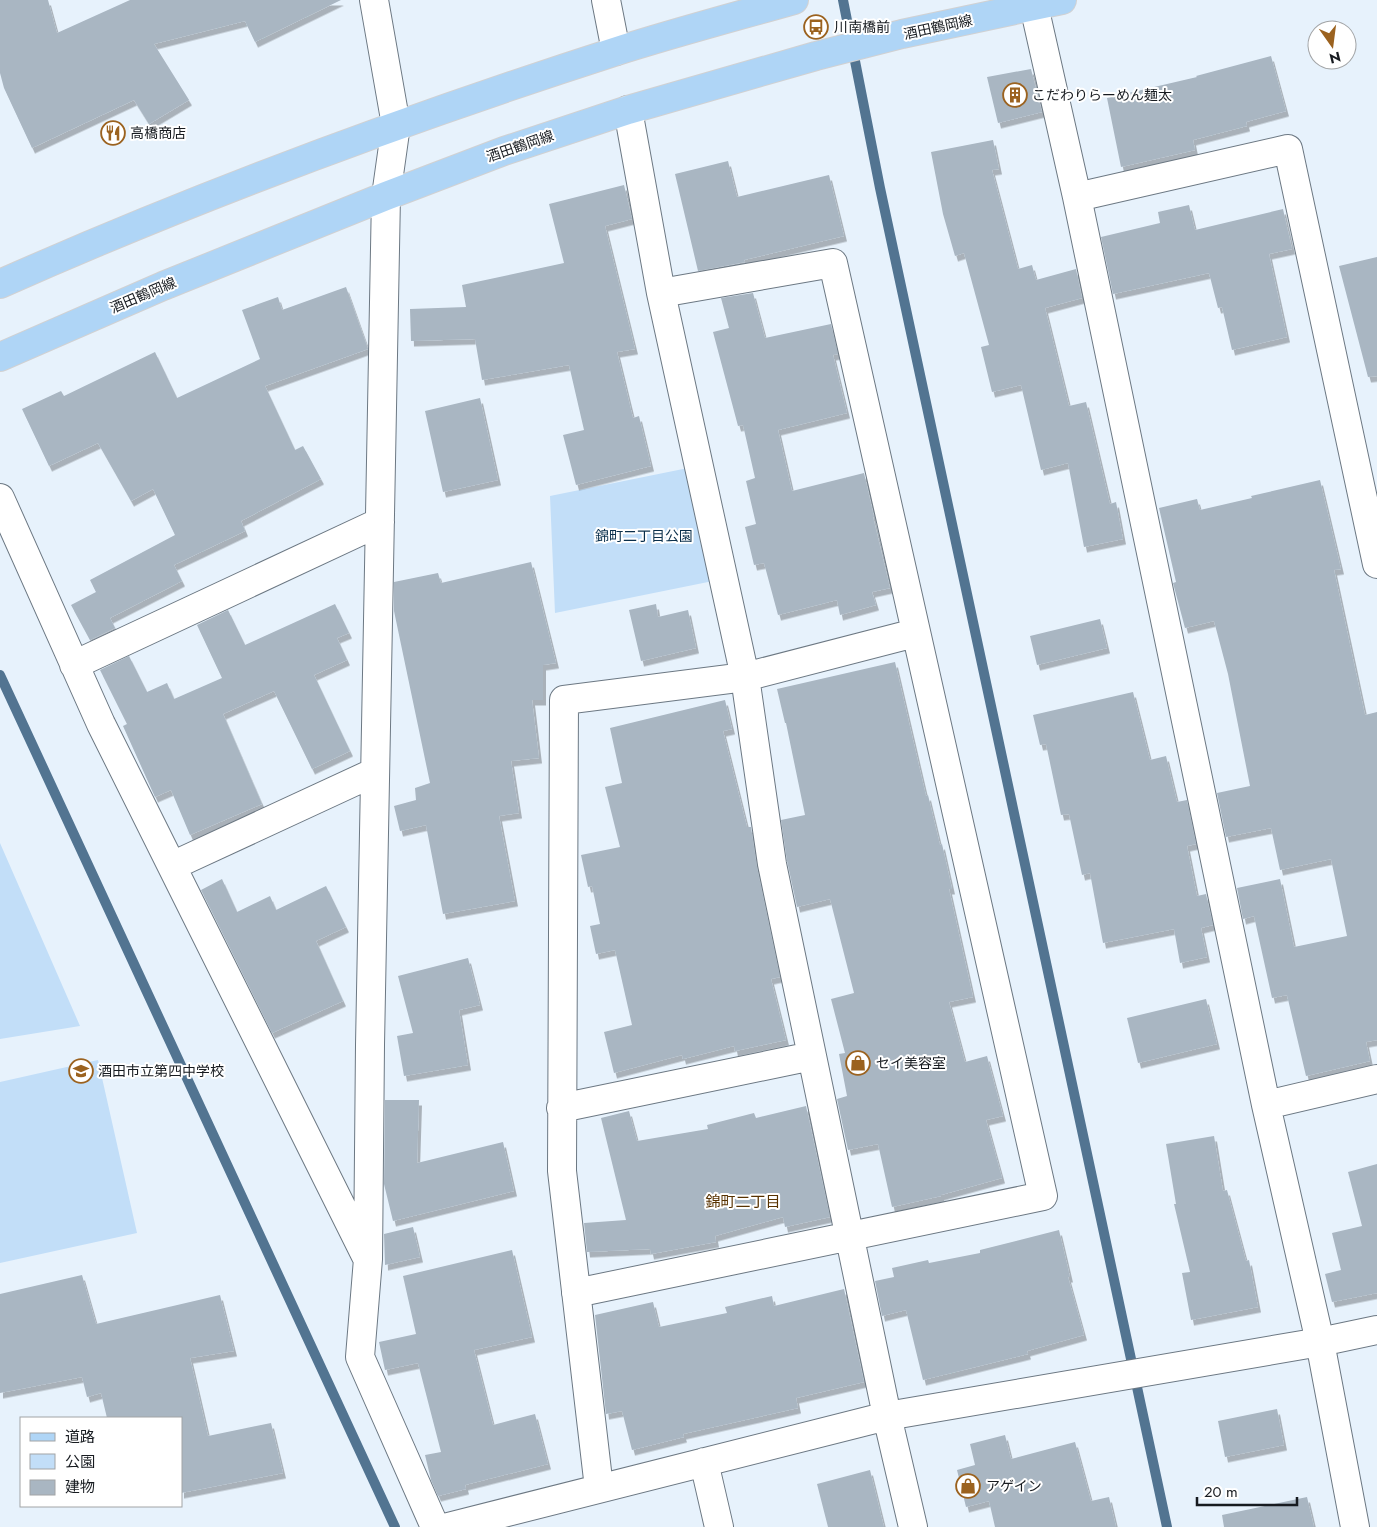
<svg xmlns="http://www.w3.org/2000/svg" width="1377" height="1527" font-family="Jost,'Noto Sans JP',sans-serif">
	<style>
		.green { fill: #c2def8 }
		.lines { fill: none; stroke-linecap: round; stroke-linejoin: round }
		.stream { stroke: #527491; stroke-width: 10 }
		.building { fill: #a9b6c2; filter: url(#shadow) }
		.minor-casing { stroke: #6c7883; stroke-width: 30 }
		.major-casing { stroke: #d1d1d2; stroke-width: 30 }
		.minor { stroke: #fff; stroke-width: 28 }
		.major { stroke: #afd5f6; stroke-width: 28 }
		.labels { text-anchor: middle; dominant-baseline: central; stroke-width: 4; stroke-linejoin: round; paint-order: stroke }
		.poi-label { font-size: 14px; fill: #171b20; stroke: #fff; text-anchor: start }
		.street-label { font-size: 14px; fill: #171b20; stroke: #fff }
		.park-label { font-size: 14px; fill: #0a2f4b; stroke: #fff }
		.neighbourhood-label { font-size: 15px; fill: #583200; stroke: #fff }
	</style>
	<defs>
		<filter id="shadow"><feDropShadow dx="3" dy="5.5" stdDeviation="0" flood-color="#0004"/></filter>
	</defs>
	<rect width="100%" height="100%" fill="#e7f2fc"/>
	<path class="green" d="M 688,468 L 713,581 L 555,613 L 550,496 Z
		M 0,843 L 80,1026 L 0,1039 Z
		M 98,1060 L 137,1233 L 0,1263 L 0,1082 Z"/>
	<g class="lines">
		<path class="stream" d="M 843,0 L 880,188 L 1167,1527
			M 0,675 L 395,1527"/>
	</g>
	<path class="building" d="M 0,0 L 48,0 L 57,33 L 130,0 L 341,0 L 255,42 L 245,21 L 154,44 L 189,100 L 149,124 L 134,100 L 32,148 L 4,88 L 0,73 Z
		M 1271,56 L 1286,111 L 1246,122 L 1247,126 L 1193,140 L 1195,150 L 1121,167 L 1107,98 L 1197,77 L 1196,76 Z
		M 1031,69 L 1042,112 L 998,123 L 987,77 Z
		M 993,140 L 999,169 L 992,170 L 1018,269 L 1032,265 L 1036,280 L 1076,269 L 1082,298 L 1045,308 L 1069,406 L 1086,402 L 1110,504 L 1116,502 L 1123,539 L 1084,547 L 1068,463 L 1041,470 L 1021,385 L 992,392 L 981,347 L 989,345 L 964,253 L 955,256 L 943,214 L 931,152 Z
		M 728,161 L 737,197 L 829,175 L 844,236 L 744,260 L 745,262 L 698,271 L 675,174 Z
		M 624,185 L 632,219 L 605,226 L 635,349 L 617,352 L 633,418 L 639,416 L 651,466 L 576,485 L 563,435 L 584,430 L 569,365 L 482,380 L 475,339 L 411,341 L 410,309 L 466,307 L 462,285 L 564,263 L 549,204 Z
		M 1189,205 L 1195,230 L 1283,209 L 1292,249 L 1269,254 L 1287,337 L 1232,350 L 1222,307 L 1218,308 L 1209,273 L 1113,294 L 1101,237 L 1160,223 L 1158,212 Z
		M 1377,257 L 1377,376 L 1368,377 L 1339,266 Z
		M 346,287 L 368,349 L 265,386 L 295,450 L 303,446 L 321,479 L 241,521 L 245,531 L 174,565 L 182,581 L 110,618 L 115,628 L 90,640 L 71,605 L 96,592 L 90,580 L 175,535 L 153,489 L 131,501 L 98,443 L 49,466 L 22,409 L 61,391 L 64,396 L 155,352 L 177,398 L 260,359 L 242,310 L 278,297 L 282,310 Z
		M 753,293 L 765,338 L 831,324 L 838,354 L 833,355 L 847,413 L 778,430 L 792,491 L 864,473 L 874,517 L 873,517 L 890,588 L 872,592 L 876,605 L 840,615 L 837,600 L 778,615 L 764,563 L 754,565 L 745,527 L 756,524 L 746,481 L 755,478 L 743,425 L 738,426 L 713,332 L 729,328 L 721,298 Z
		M 480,398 L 498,480 L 443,492 L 425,411 Z
		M 1320,480 L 1341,569 L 1334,570 L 1365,715 L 1377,712 L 1377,1040 L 1366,1042 L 1370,1061 L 1306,1076 L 1287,995 L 1272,998 L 1254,916 L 1243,919 L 1237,888 L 1280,879 L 1294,947 L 1347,936 L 1331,859 L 1280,870 L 1271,828 L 1226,837 L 1217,793 L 1250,786 L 1228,674 L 1214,621 L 1185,628 L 1173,583 L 1176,582 L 1159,508 L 1197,499 L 1200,510 L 1252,498 L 1251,496 Z
		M 531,562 L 556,663 L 543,665 L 543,700 L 532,700 L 539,758 L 511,761 L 519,813 L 499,816 L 515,901 L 443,914 L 426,825 L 400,831 L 394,806 L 416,800 L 415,788 L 430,783 L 394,611 L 394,582 L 438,573 L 441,583 Z
		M 335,604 L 349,633 L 337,638 L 347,660 L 314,675 L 350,751 L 312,769 L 274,691 L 223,714 L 262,804 L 190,835 L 171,790 L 155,797 L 123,726 L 127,724 L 100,670 L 129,656 L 147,692 L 167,683 L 174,699 L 222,678 L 197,625 L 228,610 L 245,645 Z
		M 656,604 L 658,617 L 688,610 L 696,648 L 641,661 L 629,610 Z
		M 1100,619 L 1107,648 L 1037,665 L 1030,636 Z
		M 895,662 L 926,796 L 928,795 L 940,845 L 942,844 L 952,889 L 949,889 L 973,997 L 949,1002 L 965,1062 L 987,1056 L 1003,1116 L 986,1120 L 1002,1178 L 941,1195 L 941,1196 L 892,1207 L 878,1144 L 848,1150 L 837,1099 L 847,1096 L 839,1054 L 845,1053 L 831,999 L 854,993 L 830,899 L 797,907 L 787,861 L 781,820 L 805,815 L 786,723 L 785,723 L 777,689 Z
		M 1133,692 L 1150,760 L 1166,756 L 1177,802 L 1187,800 L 1196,844 L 1187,846 L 1197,896 L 1206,894 L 1213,925 L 1201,928 L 1207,957 L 1180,963 L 1174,929 L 1103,943 L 1090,873 L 1082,875 L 1069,814 L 1061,815 L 1046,744 L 1040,745 L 1033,715 Z
		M 725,700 L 732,729 L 723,731 L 747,827 L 751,827 L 757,867 L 780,977 L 771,979 L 786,1040 L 735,1051 L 734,1046 L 683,1059 L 682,1055 L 614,1073 L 604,1032 L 632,1025 L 615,950 L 596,954 L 590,926 L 600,924 L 592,886 L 588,887 L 581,855 L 620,847 L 605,787 L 622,783 L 610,728 Z
		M 222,879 L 237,912 L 270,896 L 276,910 L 326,886 L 346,927 L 316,941 L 343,1001 L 272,1033 L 201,890 Z
		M 468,958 L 480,1005 L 459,1010 L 468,1065 L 404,1076 L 397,1036 L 413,1033 L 398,976 Z
		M 1206,999 L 1217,1044 L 1138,1063 L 1127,1018 Z
		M 385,1100 L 419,1100 L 417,1163 L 503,1142 L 514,1191 L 393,1221 L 384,1184 Z
		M 806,1106 L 830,1217 L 785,1227 L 783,1217 L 715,1236 L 716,1242 L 651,1254 L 650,1249 L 587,1252 L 584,1223 L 626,1220 L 601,1118 L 629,1111 L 637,1141 L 708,1129 L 707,1125 L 754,1113 L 756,1118 Z
		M 1214,1136 L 1223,1191 L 1227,1190 L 1246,1261 L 1249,1260 L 1258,1307 L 1191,1320 L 1182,1273 L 1190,1272 L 1174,1204 L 1176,1204 L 1166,1144 Z
		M 1377,1164 L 1377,1293 L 1332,1302 L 1325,1274 L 1341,1270 L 1332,1233 L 1362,1226 L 1348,1172 Z
		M 413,1227 L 420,1257 L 385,1265 L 384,1234 Z
		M 1059,1230 L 1070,1277 L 1068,1277 L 1084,1335 L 1027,1351 L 1028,1354 L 923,1380 L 906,1310 L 882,1316 L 875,1281 L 894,1277 L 892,1268 L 928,1260 L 929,1263 L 980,1253 L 980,1250 Z
		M 512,1250 L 532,1337 L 474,1350 L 493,1425 L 535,1414 L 548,1464 L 465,1485 L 466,1489 L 438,1496 L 431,1480 L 425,1455 L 441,1452 L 418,1363 L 385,1370 L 379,1342 L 416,1334 L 403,1276 Z
		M 82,1275 L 96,1324 L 220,1295 L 234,1351 L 190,1358 L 208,1436 L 271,1423 L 283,1473 L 181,1493 L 181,1418 L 107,1418 L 101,1393 L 87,1397 L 82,1377 L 0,1393 L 0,1294 Z
		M 844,1289 L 864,1382 L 796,1398 L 798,1408 L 683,1434 L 684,1437 L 632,1450 L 622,1411 L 606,1414 L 595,1315 L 653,1302 L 659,1327 L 727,1313 L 725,1307 L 772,1296 L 774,1306 Z
		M 1277,1409 L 1284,1445 L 1225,1457 L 1218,1421 Z
		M 1005,1435 L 1011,1459 L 1075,1442 L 1091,1501 L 1109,1497 L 1116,1527 L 995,1527 L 989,1501 L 966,1507 L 957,1470 L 975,1465 L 970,1444 Z
		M 870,1470 L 884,1527 L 828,1527 L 817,1484 Z
		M 1307,1497 L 1314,1527 L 1224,1527 L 1222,1515 Z"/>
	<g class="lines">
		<g class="minor-casing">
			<path id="minor" d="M 374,0 L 396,125 L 386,196 L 370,1045 L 368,1259 L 360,1357 L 435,1527
				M 606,0 L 616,51
				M 1034,6 L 1077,197 L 1266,1105 L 1320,1342 L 1355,1527
				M 628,110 L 661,293 L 745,677 L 772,864 L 887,1416 L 913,1527
				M 1077,197 L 1288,149 L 1377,564
				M 0,498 L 101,724 L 366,1256
				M 74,665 L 380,522
				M 172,866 L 375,772
				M 1266,1105 L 1377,1079
				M 561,1108 L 812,1056
				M 576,1293 L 1043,1196 L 833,263 L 661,293
				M 704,1462 L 719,1527
				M 599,1488 L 562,1171 L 564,700 L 745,677 L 915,633
				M 448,1527 L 887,1416 L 1320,1342 L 1377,1330"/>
		</g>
		<g class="major-casing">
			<path id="major" d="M 0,284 C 200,195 406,119 614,52 C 673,33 734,17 794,0
				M 0,357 L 163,286 L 386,196 L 504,151 L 628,110 L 816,56 L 902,34 L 1062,0"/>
		</g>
		<use href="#minor" class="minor"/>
		<use href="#major" class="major"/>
	</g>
	<defs>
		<g id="bus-ring" transform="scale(1.25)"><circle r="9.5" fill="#fff" stroke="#9b621f" stroke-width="1.5"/><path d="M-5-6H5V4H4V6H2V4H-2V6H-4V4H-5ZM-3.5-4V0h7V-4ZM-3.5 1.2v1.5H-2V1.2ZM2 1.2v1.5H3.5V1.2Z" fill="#9b621f"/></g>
		<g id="building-ring" transform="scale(1.25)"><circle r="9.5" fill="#fff" stroke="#9b621f" stroke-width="1.5"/><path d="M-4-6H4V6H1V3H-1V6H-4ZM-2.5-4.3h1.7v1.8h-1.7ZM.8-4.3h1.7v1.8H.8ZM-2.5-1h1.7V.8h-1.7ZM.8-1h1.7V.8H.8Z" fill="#9b621f"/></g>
		<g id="restaurant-ring" transform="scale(1.25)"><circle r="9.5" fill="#fff" stroke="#9b621f" stroke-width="1.5"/><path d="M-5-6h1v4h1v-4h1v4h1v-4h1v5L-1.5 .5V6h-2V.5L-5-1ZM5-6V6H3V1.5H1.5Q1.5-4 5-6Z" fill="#9b621f"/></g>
		<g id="shop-ring" transform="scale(1.25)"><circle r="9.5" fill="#fff" stroke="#9b621f" stroke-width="1.5"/><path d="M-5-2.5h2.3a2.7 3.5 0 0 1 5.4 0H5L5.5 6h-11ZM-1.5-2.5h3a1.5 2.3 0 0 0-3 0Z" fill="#9b621f"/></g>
		<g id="school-ring" transform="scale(1.25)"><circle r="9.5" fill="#fff" stroke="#9b621f" stroke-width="1.5"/><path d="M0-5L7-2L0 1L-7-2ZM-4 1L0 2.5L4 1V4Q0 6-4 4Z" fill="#9b621f"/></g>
	</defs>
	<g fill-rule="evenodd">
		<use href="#bus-ring" x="816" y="27"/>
		<use href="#building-ring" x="1015" y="95"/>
		<use href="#restaurant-ring" x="113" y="133"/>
		<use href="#shop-ring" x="858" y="1063"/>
		<use href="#school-ring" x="81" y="1071"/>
		<use href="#shop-ring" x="968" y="1486"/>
	</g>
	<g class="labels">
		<g class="poi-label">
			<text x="834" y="27">川南橋前</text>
			<text x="1032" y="95">こだわりらーめん麺太</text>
			<text x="130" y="133">高橋商店</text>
			<text x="876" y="1063">セイ美容室</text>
			<text x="98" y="1071">酒田市立第四中学校</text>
			<text x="986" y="1486">アゲイン</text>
		</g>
		<g class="street-label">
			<text transform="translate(938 27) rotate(-12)">酒田鶴岡線</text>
			<text transform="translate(520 146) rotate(-19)">酒田鶴岡線</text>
			<text transform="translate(143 295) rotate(-23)">酒田鶴岡線</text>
		</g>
		<g class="park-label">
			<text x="644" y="536">錦町二丁目公園</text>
		</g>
		<g class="neighbourhood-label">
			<text x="743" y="1202">錦町二丁目</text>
		</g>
	</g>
	<rect x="20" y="1417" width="162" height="90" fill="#ffffff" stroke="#a2a4a6"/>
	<rect x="30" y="1433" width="25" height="8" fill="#afd5f6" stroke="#a2a4a6"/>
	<text x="65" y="1442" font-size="15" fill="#171b20">道路</text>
	<rect x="30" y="1454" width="25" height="15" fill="#c2def8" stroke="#a2a4a6"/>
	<text x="65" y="1467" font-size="15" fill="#171b20">公園</text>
	<rect x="30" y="1480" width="25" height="15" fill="#a9b6c2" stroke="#a2a4a6"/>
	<text x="65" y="1492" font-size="15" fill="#171b20">建物</text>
	<g transform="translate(1332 45) rotate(166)"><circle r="24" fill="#ffffff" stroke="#a2a4a6"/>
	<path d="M0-4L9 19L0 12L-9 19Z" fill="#9b621f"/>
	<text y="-8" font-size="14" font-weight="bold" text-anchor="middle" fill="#171b20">N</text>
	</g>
	<path d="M1197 1497v8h100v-8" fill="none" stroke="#171b20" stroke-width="2.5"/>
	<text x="1204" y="1497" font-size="15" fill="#171b20" stroke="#ffffff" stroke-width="4" paint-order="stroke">20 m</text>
</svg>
